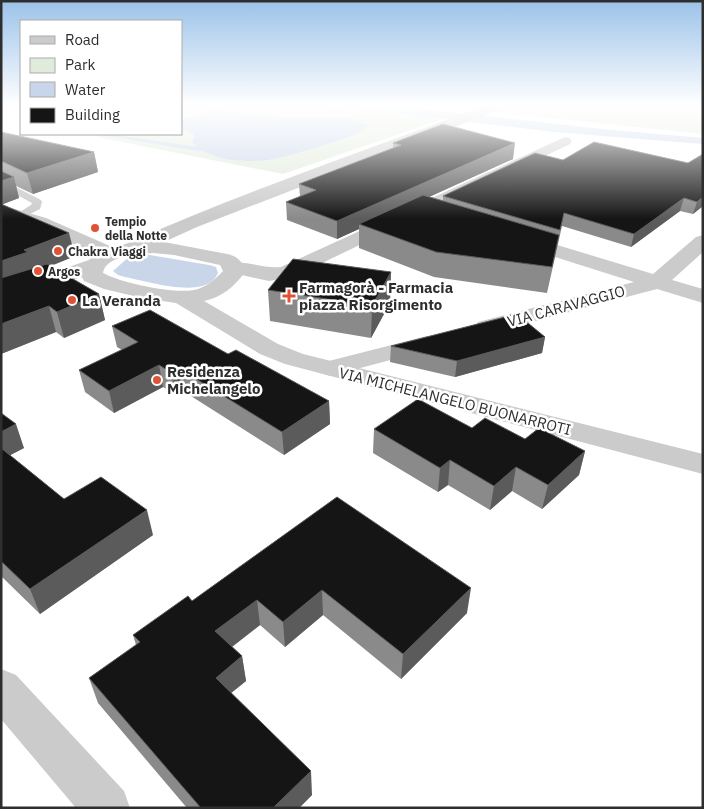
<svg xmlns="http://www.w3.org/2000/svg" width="704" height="809" font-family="'IBM Plex Sans',sans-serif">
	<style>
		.green { fill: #e1ebdc }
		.water { fill: #c9d6ea }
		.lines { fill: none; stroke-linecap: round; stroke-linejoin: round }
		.stream { fill: #c9d6ea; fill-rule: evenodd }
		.service { fill: #cbcbcb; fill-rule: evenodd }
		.minor { fill: #cbcbcb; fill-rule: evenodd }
		.tertiary { fill: #cbcbcb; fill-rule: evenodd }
		.wall { fill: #8a8a8a }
		.shaded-wall { fill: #5b5b5b }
		.building { fill: #151515; stroke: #5b5b5b }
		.poi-dot { fill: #de5338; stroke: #fff; stroke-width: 2 }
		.labels { text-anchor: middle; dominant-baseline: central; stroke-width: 5; stroke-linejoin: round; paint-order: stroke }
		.far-poi-label { font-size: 12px; font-weight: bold; fill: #2e2e2e; stroke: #fff; text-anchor: start }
		.poi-label { font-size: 15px; font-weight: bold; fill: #2e2e2e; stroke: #fff; text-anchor: start }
		.street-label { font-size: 15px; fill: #2e2e2e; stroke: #fff }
	</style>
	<rect width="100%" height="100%" fill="#fff"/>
	<path class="green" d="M 181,106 L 326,106 L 443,119 L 283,174 L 102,138 L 91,134 L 181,134 Z
		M 438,106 L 698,106 L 703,107 L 703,134 Z"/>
	<path class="water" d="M 332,106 L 395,106 L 602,129 L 703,138 L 703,144 L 554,132 Z
		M 217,111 L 292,118 L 348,118 L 368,125 L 365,129 L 354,135 C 328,143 300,154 273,159 C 249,164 208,161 192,142 L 195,134 L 181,128 L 181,120 Z
		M 144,254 L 209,265 L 216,267 L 218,273 C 207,301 147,281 125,277 L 118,275 L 113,271 L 130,256 Z"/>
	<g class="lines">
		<path class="stream" d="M 97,134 L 109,134 L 213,149 L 210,151 L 198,151 Z"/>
		<path class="service" d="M 6,182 L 41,200 L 42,202 L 40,209 L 24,217 L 16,217 L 15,215 L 31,205 L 32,203 L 2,187 L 1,185 Z"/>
		<path class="minor" d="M 565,137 L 570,138 L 572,141 L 570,144 L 293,277 L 269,281 L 228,272 L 225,268 L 228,264 C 244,259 263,269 281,267 Z
			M 1,205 L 46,218 L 119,250 L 122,254 L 119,258 L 112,260 L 105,258 L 32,226 L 1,216 Z
			M 521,234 L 653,274 L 696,237 L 703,235 L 703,252 L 672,280 L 703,289 L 703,303 L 657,289 L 486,334 L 478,332 L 474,327 L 478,322 L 634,282 L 514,244 L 511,240 L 514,236 Z
			M 427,336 L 436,338 L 439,343 L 436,348 L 330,376 L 321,373 L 317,368 L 321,363 Z
			M 1,669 L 16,675 L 124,791 L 130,808 L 76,808 L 1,719 Z"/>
		<path class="tertiary" d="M 484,106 L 503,106 L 501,109 L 197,227 L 164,242 L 227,254 C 237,256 243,261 245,272 C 234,287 222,297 204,301 L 278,344 L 303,354 L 703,454 L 703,474 L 285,364 L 260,354 L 176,303 L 142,298 L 104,289 L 84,281 L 82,277 L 1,305 L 1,290 L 89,260 C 100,248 119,248 133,241 C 248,190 367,150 484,106 ZM 153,253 L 174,255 L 220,265 L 223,271 C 216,279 205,288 194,290 C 174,294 121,283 103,273 C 106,255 139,254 153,253 Z"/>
	</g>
	<path class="wall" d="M 1,132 L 94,152 L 98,172 L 33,194 L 16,186 L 19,198 L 2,204 L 75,256 L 51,266 L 99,294 L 105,320 L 64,338 L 56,332 L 1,354 Z
		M 393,143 L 513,159 L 429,197 L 443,201 L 443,196 L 563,160 L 688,163 L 703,154 L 703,206 L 693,214 L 680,211 L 631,247 L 562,226 L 547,293 L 434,277 L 359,248 L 359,229 L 337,239 L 287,220 L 286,202 L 300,197 L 299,184 L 393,149 Z
		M 391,272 L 390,303 L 371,338 L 270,321 L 268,290 Z
		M 112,326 L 228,354 L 329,401 L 330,424 L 284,455 L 183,391 L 176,395 L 163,387 L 114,413 L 85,392 L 79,370 L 122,350 L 117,347 Z
		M 545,337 L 542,353 L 455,377 L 390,362 L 391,346 Z
		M 1,413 L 24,448 L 10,455 L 64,499 L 153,535 L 40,614 L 1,576 Z
		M 374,429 L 525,439 L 585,451 L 579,475 L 542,509 L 512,491 L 490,510 L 448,485 L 438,492 L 373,453 Z
		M 337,497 L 467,613 L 401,679 L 323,615 L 285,647 L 260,625 L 232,647 L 242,656 L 246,681 L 231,693 L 312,795 L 299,808 L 187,808 L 98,703 L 89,678 L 136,645 L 133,635 L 192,601 Z"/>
	<path class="shaded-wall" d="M 515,143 L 513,159 L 365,226 L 359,224 L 359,229 L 337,239 L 337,221 Z
		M 94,152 L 98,172 L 33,194 L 27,173 Z
		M 1,167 L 5,180 L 14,177 L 19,198 L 1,205 Z
		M 703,197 L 703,206 L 693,214 L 697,202 Z
		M 684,198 L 680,211 L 631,247 L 634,234 Z
		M 69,233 L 75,256 L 33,273 L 1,288 L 1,261 L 24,250 Z
		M 391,272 L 390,303 L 371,338 L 372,306 Z
		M 99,294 L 105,320 L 64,338 L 57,312 Z
		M 49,306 L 56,332 L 1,354 L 1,324 Z
		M 545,337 L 542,353 L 455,377 L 457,361 Z
		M 159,365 L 163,387 L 114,413 L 109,391 Z
		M 180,369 L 183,391 L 176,395 L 172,373 Z
		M 329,401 L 330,424 L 284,455 L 282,432 Z
		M 16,424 L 24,448 L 1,460 L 1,432 Z
		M 585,451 L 579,475 L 542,509 L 548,485 Z
		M 450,460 L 448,485 L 438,492 L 440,468 Z
		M 516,467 L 512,491 L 490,510 L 494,486 Z
		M 147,510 L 153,535 L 40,614 L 30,589 Z
		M 471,588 L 467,613 L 401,679 L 403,654 Z
		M 322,590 L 323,615 L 285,647 L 283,622 Z
		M 257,600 L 260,625 L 220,656 L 215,631 Z
		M 242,656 L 246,681 L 220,702 L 216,678 Z
		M 311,771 L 312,795 L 299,808 L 273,808 Z"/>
	<path class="building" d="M 443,124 L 515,143 L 337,221 L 286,202 L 316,190 L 299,184 L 401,145 L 393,143 Z
		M 1,132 L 94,152 L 27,173 L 1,161 Z
		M 594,142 L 688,163 L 703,154 L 703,197 L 697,202 L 684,198 L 634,234 L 564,213 L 560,230 L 443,196 L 535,153 L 563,160 Z
		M 1,171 L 14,177 L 1,181 Z
		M 423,195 L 559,235 L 552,267 L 436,252 L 359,224 Z
		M 1,204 L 69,233 L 24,250 L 28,252 L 1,261 Z
		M 293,259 L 391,272 L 372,306 L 268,290 Z
		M 47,264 L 99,294 L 57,312 L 49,306 L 1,324 L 1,278 Z
		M 150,310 L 228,354 L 236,350 L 329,401 L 282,432 L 180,369 L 172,373 L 159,365 L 109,391 L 79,370 L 138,342 L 112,326 Z
		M 517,314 L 545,337 L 457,361 L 391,346 Z
		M 418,399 L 472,428 L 485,418 L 525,439 L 539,428 L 585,451 L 548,485 L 516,467 L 494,486 L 450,460 L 440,468 L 374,429 Z
		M 1,413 L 16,424 L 1,432 Z
		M 1,448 L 64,499 L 101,477 L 147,510 L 30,589 L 1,561 Z
		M 337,497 L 471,588 L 403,654 L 322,590 L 283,622 L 257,600 L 215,631 L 242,656 L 216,678 L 311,771 L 273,808 L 201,808 L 89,678 L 140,642 L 133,635 L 188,596 L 192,601 Z"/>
	<linearGradient id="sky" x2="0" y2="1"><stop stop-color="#9bc2e9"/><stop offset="0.48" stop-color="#fff"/><stop offset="1" stop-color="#fff" stop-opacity="0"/></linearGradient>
	<rect width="704" height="219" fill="url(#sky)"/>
	<g class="poi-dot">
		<circle cx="95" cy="228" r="5"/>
		<circle cx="58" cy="251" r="5"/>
		<circle cx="38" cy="271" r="5"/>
		<path d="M286.5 288.5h5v5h5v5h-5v5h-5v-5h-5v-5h5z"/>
		<circle cx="72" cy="300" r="5"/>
		<circle cx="157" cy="380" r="5"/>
	</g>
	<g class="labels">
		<g class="far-poi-label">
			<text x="105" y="221">Tempio<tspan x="105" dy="14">della Notte</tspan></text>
			<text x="68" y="251">Chakra Viaggi</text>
			<text x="48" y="271">Argos</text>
		</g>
		<g class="poi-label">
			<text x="299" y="287">Farmagorà - Farmacia<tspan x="299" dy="17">piazza Risorgimento</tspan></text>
			<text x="82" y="300">La Veranda</text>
			<text x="167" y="371">Residenza<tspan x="167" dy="17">Michelangelo</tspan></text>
		</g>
		<g class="street-label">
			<text transform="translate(566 306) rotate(-15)">VIA CARAVAGGIO</text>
			<text transform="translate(455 401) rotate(14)">VIA MICHELANGELO BUONARROTI</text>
		</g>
	</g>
	<rect width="704" height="809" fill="none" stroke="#2e2e2e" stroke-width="5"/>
	<rect x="20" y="20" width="162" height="115" fill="#ffffff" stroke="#ababab"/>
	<rect x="30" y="36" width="25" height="8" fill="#cbcbcb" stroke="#ababab"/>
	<text x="65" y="45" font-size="15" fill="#2e2e2e">Road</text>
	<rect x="30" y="58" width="25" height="15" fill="#e1ebdc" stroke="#ababab"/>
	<text x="65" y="70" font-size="15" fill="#2e2e2e">Park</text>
	<rect x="30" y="82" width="25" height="15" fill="#c9d6ea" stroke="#ababab"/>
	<text x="65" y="95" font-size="15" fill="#2e2e2e">Water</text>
	<rect x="30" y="108" width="25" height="15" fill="#151515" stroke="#ababab"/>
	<text x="65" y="120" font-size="15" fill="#2e2e2e">Building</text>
</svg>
